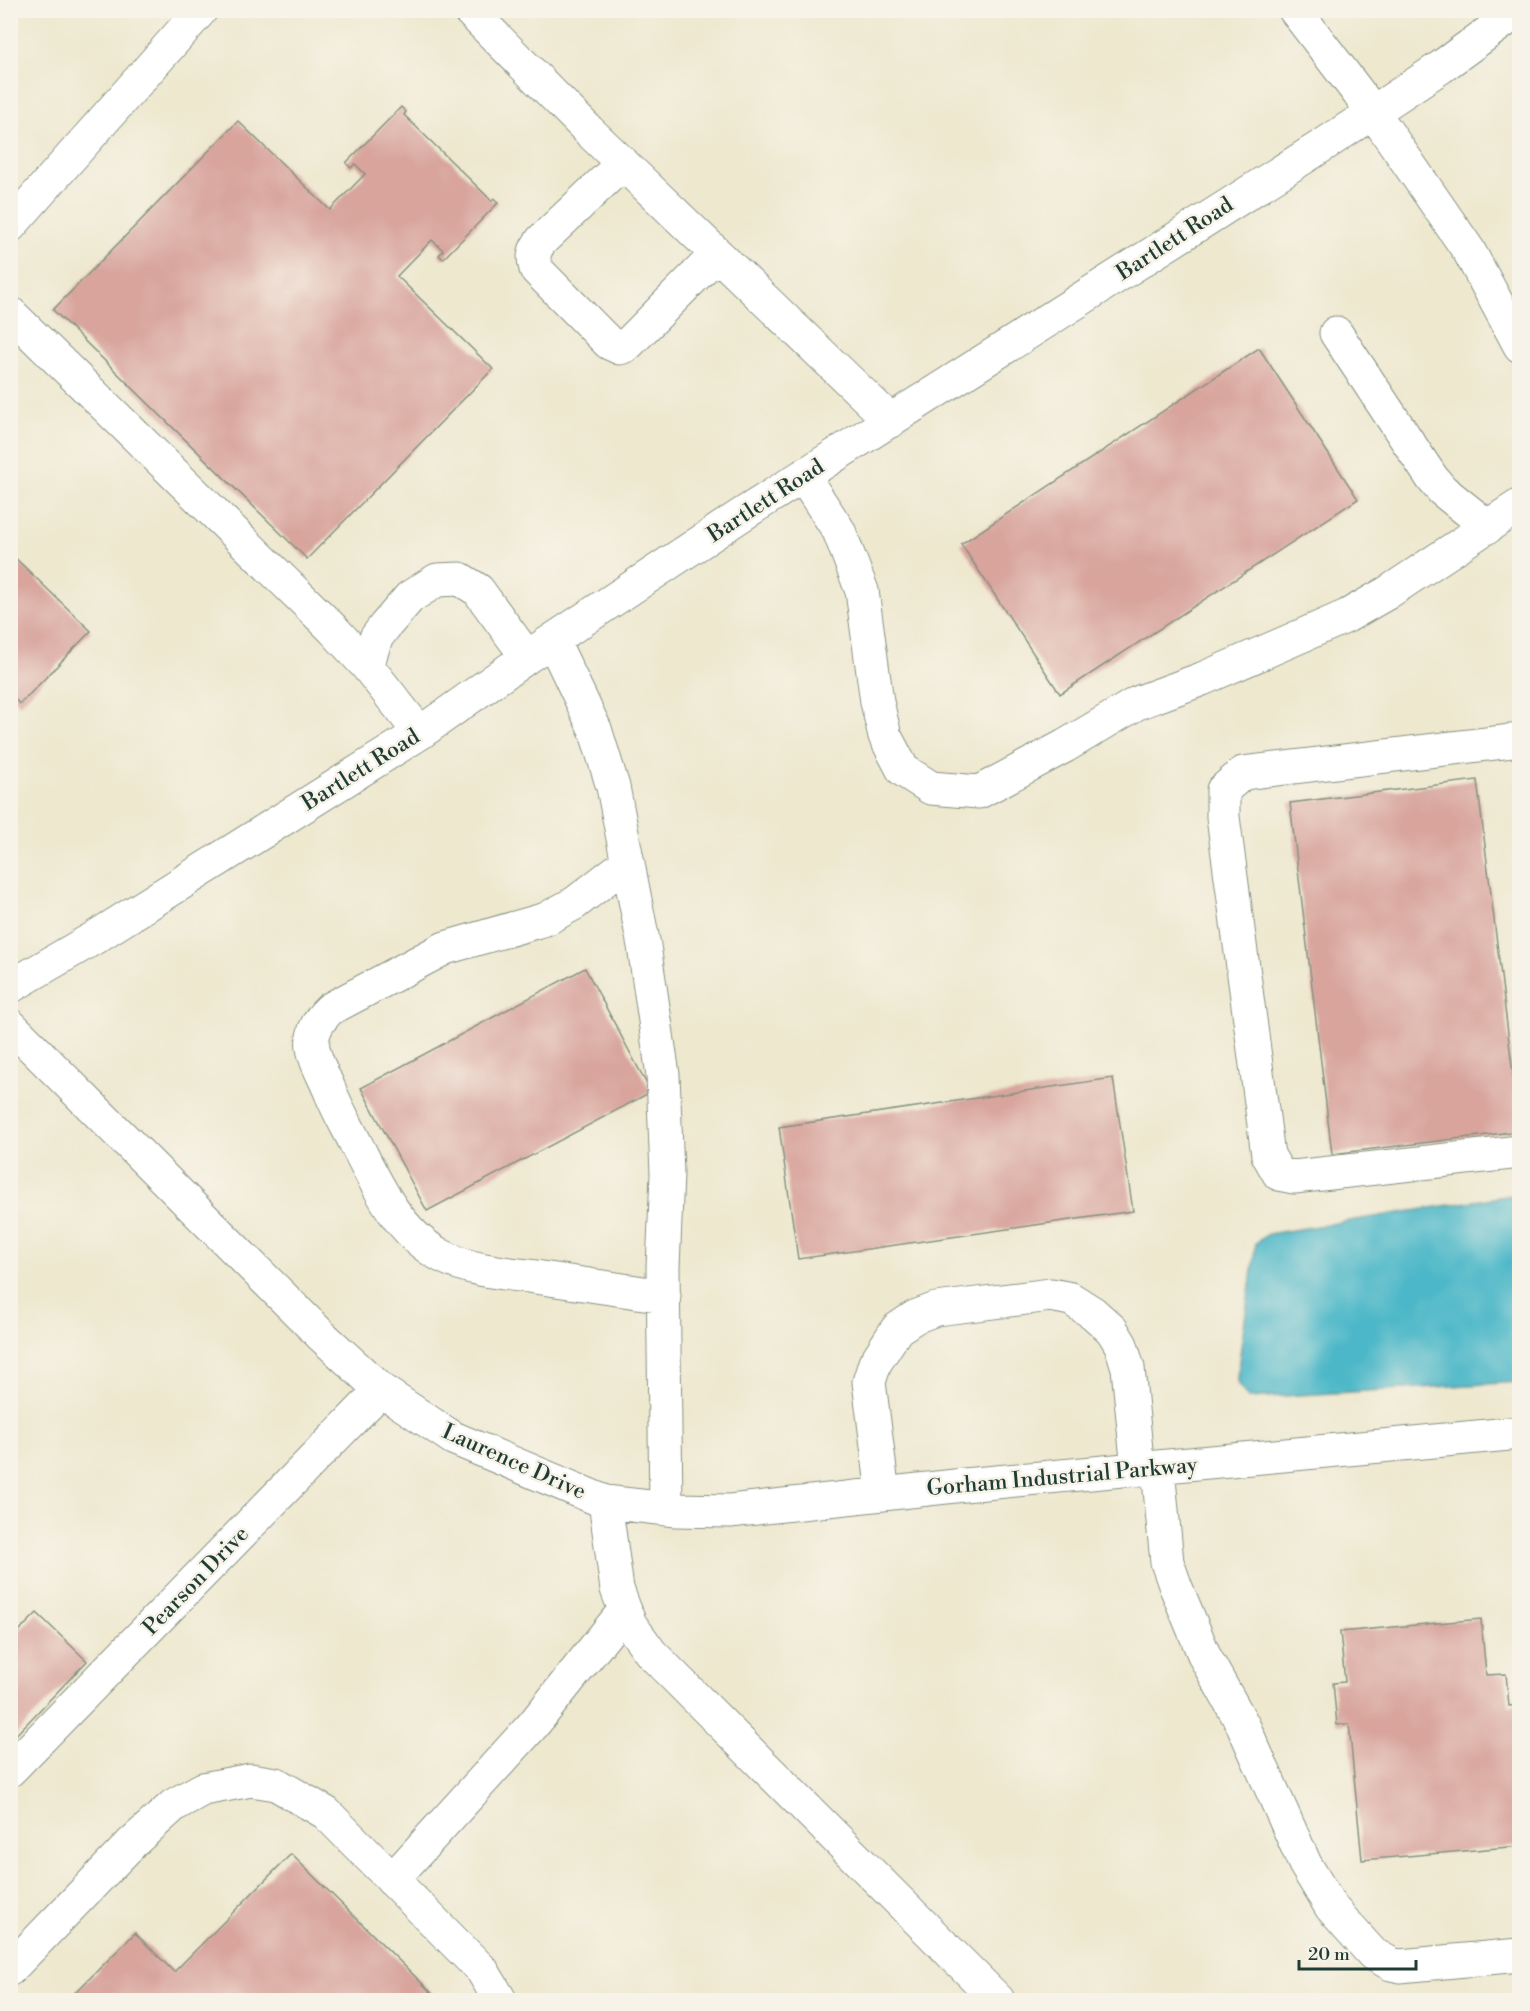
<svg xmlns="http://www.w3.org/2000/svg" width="1530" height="2011" font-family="'Libre Bodoni',serif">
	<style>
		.water { fill: #4bb7c8; stroke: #357a7e; stroke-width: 1.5 }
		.building { fill: #d8a49c }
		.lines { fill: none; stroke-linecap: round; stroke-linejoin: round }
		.minor-casing { stroke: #869282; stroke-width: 35 }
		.minor { stroke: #fff; stroke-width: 33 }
		.labels { text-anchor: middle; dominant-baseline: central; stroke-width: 5; stroke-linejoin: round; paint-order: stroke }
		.street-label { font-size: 22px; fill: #1f3d34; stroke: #f7f3e8 }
	</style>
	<rect width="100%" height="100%" fill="#f7f3e8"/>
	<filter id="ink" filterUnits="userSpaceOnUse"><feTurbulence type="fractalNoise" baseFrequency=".0167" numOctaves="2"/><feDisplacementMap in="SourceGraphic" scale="12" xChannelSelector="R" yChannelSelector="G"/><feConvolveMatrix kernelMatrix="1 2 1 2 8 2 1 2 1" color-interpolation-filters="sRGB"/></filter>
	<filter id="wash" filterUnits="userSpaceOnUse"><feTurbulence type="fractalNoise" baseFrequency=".008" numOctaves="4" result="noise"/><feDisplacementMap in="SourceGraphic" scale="24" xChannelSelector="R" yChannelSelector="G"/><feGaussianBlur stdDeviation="1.35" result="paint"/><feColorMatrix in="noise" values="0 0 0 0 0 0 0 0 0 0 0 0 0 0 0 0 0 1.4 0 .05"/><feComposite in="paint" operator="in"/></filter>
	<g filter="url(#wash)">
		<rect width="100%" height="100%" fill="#eee8cf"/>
		<path class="water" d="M 1519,1194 L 1519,1382 L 1248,1398 L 1238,1384 L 1239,1361 L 1256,1243 L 1268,1234 Z"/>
		<g id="blocks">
			<path class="building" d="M 401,107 L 406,112 L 404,115 L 492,201 L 494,198 L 498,203 L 443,259 L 439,255 L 443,250 L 432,240 L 397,276 L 493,369 L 307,559 L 53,310 L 238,121 L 330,210 L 365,174 L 355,164 L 351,168 L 346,163 Z
				M 1259,348 L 1358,499 L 1060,694 L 961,544 Z
				M 10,553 L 91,631 L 20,704 L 10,695 Z
				M 1477,780 L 1520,1131 L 1332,1154 L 1290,803 Z
				M 585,968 L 651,1092 L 427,1211 L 361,1088 Z
				M 1113,1078 L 1133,1211 L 798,1259 L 779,1127 Z
				M 37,1613 L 87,1661 L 10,1741 L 10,1640 Z
				M 1481,1619 L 1486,1675 L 1506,1674 L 1509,1706 L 1520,1705 L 1520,1846 L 1362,1860 L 1349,1724 L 1337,1725 L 1333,1683 L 1345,1682 L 1340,1632 Z
				M 291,1854 L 439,2000 L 68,2000 L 135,1933 L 174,1972 Z"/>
		</g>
	</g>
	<g filter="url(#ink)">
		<use href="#blocks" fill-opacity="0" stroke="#869282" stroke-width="1.5"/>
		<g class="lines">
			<g class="minor-casing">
				<path id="minor" d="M 469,10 L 589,131 L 891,421
					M 1295,10 L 1373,112 L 1469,251 L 1520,346
					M 623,163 L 542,240 C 534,250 532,256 536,269 L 609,343 L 620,348 L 627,345 L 717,254
					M 10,226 L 201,10
					M 10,313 L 333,629 L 367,666 L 420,733
					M 1336,333 L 1432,478 L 1442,490 L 1488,527
					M 803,476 L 839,531 L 862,591 L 877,702 L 885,736 L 903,770 L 931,788 L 979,792 L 1065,746 L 1137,703 L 1202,679 L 1347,616 L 1387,593 L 1520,505
					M 553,641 L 595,729 L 613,787 L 644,946 L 663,1075 L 667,1174 L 663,1267 L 666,1508
					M 367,666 L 376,638 L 385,626 L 410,597 L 437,580 L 460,579 L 478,590 L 527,657
					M 1520,740 L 1243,773 L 1223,790 L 1223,817 L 1268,1155 L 1279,1174 L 1294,1177 L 1520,1152
					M 628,862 L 575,903 L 546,919 L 445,948 L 330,1009 C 299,1038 316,1058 330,1091 C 337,1109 347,1126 356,1144 C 377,1185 398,1232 440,1255 C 471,1272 508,1273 542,1278 C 582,1284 623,1290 664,1296
					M 10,987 L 94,938 L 420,733 L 527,657 L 743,514 L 1328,142 L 1441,67 L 1519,10
					M 10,1025 L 322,1336 L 381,1390 L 453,1438 L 605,1502 L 617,1589 L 630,1624 L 651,1653 L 998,2000
					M 1158,1469 L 1167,1562 L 1175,1585 L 1205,1657 L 1243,1725 L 1305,1864 L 1331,1907 L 1362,1942 L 1373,1954 L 1391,1964 L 1400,1966 L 1520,1955
					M 883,1494 L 869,1382 L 875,1363 L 897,1329 L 915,1317 L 936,1309 L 1051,1295 L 1071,1299 L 1093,1313 L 1112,1330 L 1121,1345 L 1128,1368 L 1138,1470
					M 605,1502 L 676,1510 L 730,1511 L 964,1485 L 1520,1433
					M 10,1770 L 381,1390
					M 392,1880 L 533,1725 L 625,1610
					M 10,1969 L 132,1843 L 174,1805 L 203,1789 L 251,1780 L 276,1784 L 326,1813 L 482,1970 L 500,2000"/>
			</g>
			<use href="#minor" class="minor"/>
		</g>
	</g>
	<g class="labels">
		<g class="street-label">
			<text transform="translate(1175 239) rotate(-33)">Bartlett Road</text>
			<text transform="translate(766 501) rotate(-33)">Bartlett Road</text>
			<text transform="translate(361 770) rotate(-32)">Bartlett Road</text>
			<text transform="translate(514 1462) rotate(24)">Laurence Drive</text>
			<text transform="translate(1062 1477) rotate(-5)">Gorham Industrial Parkway</text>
			<text transform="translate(196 1581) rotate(-46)">Pearson Drive</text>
		</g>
	</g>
	<rect width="1530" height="2011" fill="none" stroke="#f7f3e8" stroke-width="36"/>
	<path d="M1299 1960v9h117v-9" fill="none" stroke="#1f3d34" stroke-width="3"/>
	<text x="1308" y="1960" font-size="18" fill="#1f3d34" stroke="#f7f3e8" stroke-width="4.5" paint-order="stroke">20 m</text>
</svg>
